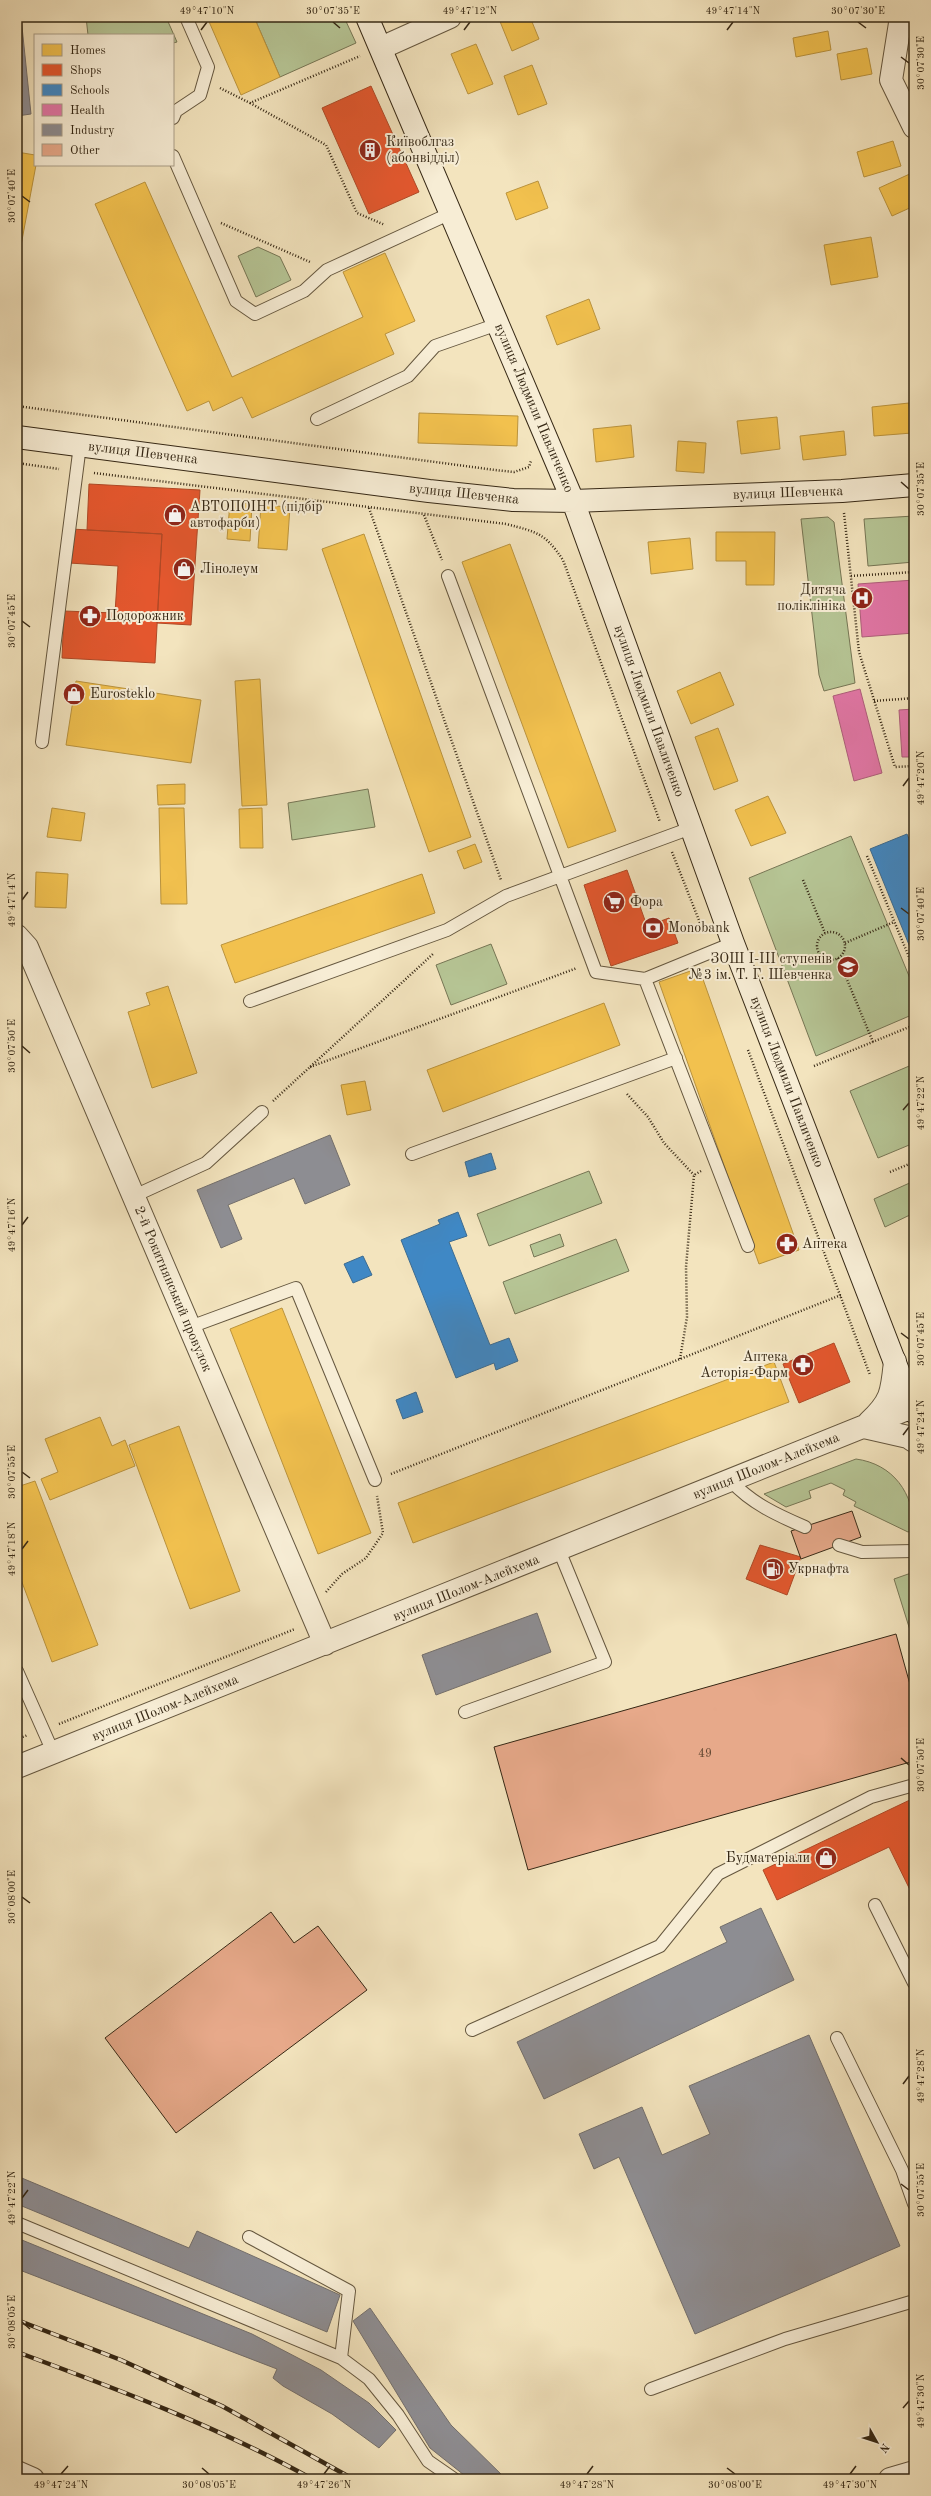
<svg xmlns="http://www.w3.org/2000/svg" width="931" height="2496" font-family="'Old Standard TT',serif">
	<style>
		.green { fill: #b6c595; stroke: #767655 }
		.homes { fill: #f2c14e; stroke: #ba933d }
		.shops { fill: #e4572e; stroke: #b04926 }
		.schools { fill: #3f88c5; stroke: #3c6b90 }
		.health { fill: #e377a8; stroke: #af5f7c }
		.industry { fill: #8d8d92; stroke: #736f6c }
		.building { fill: #e7a98a; stroke: #362815 }
		.lines { fill: none; stroke-linecap: round; stroke-linejoin: round }
		.lane-casing { stroke: #65573f; stroke-width: 14 }
		.street-casing { stroke: #65573f; stroke-width: 24 }
		.secondary-casing { stroke: #362815; stroke-width: 24 }
		.path { stroke: #362815; stroke-width: 2.5; stroke-dasharray: 1 2; stroke-linecap: butt }
		.lane { stroke: #f7edd5; stroke-width: 12 }
		.street { stroke: #f7edd5; stroke-width: 22 }
		.secondary { stroke: #f7edd5; stroke-width: 22 }
		.rail-casing { stroke: #362815; stroke-width: 4.5 }
		.rail { stroke: #f7edd5; stroke-width: 3; stroke-dasharray: 9; stroke-linecap: butt }
		.ticks { fill: none; stroke: #362815; stroke-width: 1.5 }
		.labels { text-anchor: middle; dominant-baseline: central; stroke-width: 4; stroke-linejoin: round; paint-order: stroke }
		.number-label { font-size: 12px; fill: #624832 }
		.poi-label { font-size: 14px; fill: #362815; stroke: #f7edd5; text-anchor: start }
		.street-label { font-size: 14px; fill: #362815; stroke: #f7edd5 }
		.neatline { fill: none; stroke: #362815; stroke-width: 1.5 }
		.ticks-label { font-size: 10px; text-anchor: middle; fill: #362815 }
	</style>
	<rect width="100%" height="100%" fill="#f3e4be"/>
	<filter id="stains"><feTurbulence type="fractalNoise" baseFrequency=".005" numOctaves="4"/><feColorMatrix values="0 0 0 0 .2 0 0 0 0 .09 0 0 0 0 .02 0 0 0 .5 -.17"/></filter>
	<radialGradient id="worn" r=".72"><stop offset=".6" stop-color="#630" stop-opacity="0"/><stop offset="1" stop-color="#630" stop-opacity=".3"/></radialGradient>
	<path class="green" d="M 86,17 L 166,17 L 177,42 L 173,43 L 173,35 L 88,35 Z
		M 254,17 L 344,17 L 356,43 L 280,77 Z
		M 258,247 L 280,257 L 291,280 L 256,297 L 238,256 Z
		M 914,516 L 914,562 L 868,566 L 864,519 Z
		M 828,517 L 834,522 L 855,683 L 824,691 L 819,675 L 801,519 Z
		M 368,789 L 375,827 L 292,840 L 288,803 Z
		M 851,836 L 914,988 L 914,1014 L 816,1056 L 749,878 Z
		M 491,944 L 507,984 L 451,1005 L 436,965 Z
		M 914,1064 L 914,1143 L 878,1158 L 850,1091 Z
		M 589,1171 L 602,1203 L 489,1246 L 477,1214 Z
		M 914,1181 L 914,1213 L 885,1227 L 874,1199 Z
		M 560,1234 L 564,1246 L 534,1257 L 530,1245 Z
		M 616,1239 L 629,1271 L 515,1314 L 503,1282 Z
		M 856,1459 C 893,1464 914,1493 914,1530 L 908,1532 L 854,1506 L 856,1502 L 843,1495 L 845,1490 L 831,1483 L 809,1491 L 811,1498 L 786,1507 L 764,1494 Z
		M 914,1572 L 914,1643 L 894,1579 Z"/>
	<path class="homes" d="M 207,17 L 254,17 L 280,77 L 241,95 Z
		M 503,17 L 530,17 L 539,39 L 512,51 L 499,19 Z
		M 828,31 L 831,50 L 796,57 L 793,38 Z
		M 476,44 L 493,84 L 468,94 L 451,54 Z
		M 867,48 L 872,74 L 841,80 L 837,54 Z
		M 532,65 L 547,104 L 518,115 L 504,76 Z
		M 893,141 L 901,166 L 864,177 L 857,152 Z
		M 17,152 L 35,155 L 36,165 L 17,267 Z
		M 914,172 L 914,206 L 892,216 L 879,188 Z
		M 538,181 L 548,208 L 516,220 L 506,193 Z
		M 145,182 L 232,377 L 363,317 L 343,272 L 385,253 L 415,321 L 385,334 L 394,354 L 252,418 L 242,397 L 213,411 L 209,401 L 187,411 L 95,204 Z
		M 871,237 L 878,277 L 831,285 L 824,245 Z
		M 589,299 L 600,329 L 557,345 L 546,316 Z
		M 909,403 L 912,433 L 874,436 L 872,407 Z
		M 419,413 L 518,416 L 517,446 L 418,443 Z
		M 777,417 L 780,449 L 741,454 L 737,421 Z
		M 631,425 L 634,457 L 596,462 L 593,429 Z
		M 844,431 L 846,455 L 803,460 L 800,436 Z
		M 678,441 L 706,443 L 704,473 L 676,471 Z
		M 230,502 L 252,504 L 250,541 L 227,539 Z
		M 261,505 L 290,507 L 287,550 L 258,548 Z
		M 716,532 L 775,532 L 774,585 L 746,585 L 746,561 L 716,561 Z
		M 364,534 L 471,837 L 429,852 L 322,549 Z
		M 690,538 L 693,569 L 651,574 L 648,542 Z
		M 510,544 L 616,831 L 568,848 L 462,562 Z
		M 720,672 L 734,705 L 691,724 L 677,691 Z
		M 260,679 L 267,805 L 242,806 L 235,681 Z
		M 76,681 L 201,700 L 191,763 L 66,745 Z
		M 718,728 L 738,781 L 714,790 L 695,737 Z
		M 185,784 L 185,804 L 158,805 L 157,785 Z
		M 768,796 L 786,833 L 751,846 L 735,810 Z
		M 52,808 L 85,813 L 81,841 L 47,837 Z
		M 159,808 L 184,808 L 187,904 L 161,904 Z
		M 262,808 L 263,848 L 240,848 L 239,809 Z
		M 475,844 L 482,862 L 464,869 L 457,851 Z
		M 36,872 L 68,874 L 66,908 L 35,907 Z
		M 422,874 L 435,913 L 235,983 L 221,945 Z
		M 699,968 L 799,1250 L 759,1264 L 659,982 Z
		M 168,986 L 197,1073 L 152,1088 L 128,1012 L 150,1005 L 146,993 Z
		M 604,1003 L 620,1045 L 443,1112 L 427,1070 Z
		M 365,1081 L 371,1110 L 347,1115 L 341,1085 Z
		M 282,1308 L 371,1533 L 318,1554 L 230,1329 Z
		M 774,1362 L 789,1402 L 413,1543 L 398,1503 Z
		M 100,1417 L 112,1446 L 125,1440 L 135,1466 L 50,1500 L 41,1479 L 58,1472 L 45,1439 Z
		M 179,1426 L 240,1591 L 190,1609 L 129,1445 Z
		M 35,1481 L 98,1645 L 52,1662 L 17,1569 L 17,1487 Z"/>
	<path class="shops" d="M 371,86 L 419,192 L 369,214 L 322,108 Z
		M 89,484 L 200,490 L 191,625 L 157,623 L 162,534 L 87,530 Z
		M 71,529 L 162,534 L 155,663 L 62,658 L 64,611 L 115,613 L 118,566 L 69,563 Z
		M 627,870 L 647,926 L 669,918 L 678,943 L 611,966 L 584,885 Z
		M 834,1343 L 850,1382 L 799,1403 L 783,1364 Z
		M 760,1545 L 801,1557 L 787,1595 L 746,1579 Z
		M 914,1798 L 914,1898 L 889,1847 L 777,1900 L 763,1870 Z"/>
	<path class="schools" d="M 907,834 L 914,851 L 914,957 L 870,849 Z
		M 491,1153 L 496,1169 L 469,1177 L 465,1162 Z
		M 458,1212 L 467,1236 L 449,1242 L 490,1345 L 509,1338 L 518,1361 L 496,1370 L 494,1363 L 456,1378 L 401,1240 L 440,1224 L 438,1220 Z
		M 363,1256 L 372,1275 L 353,1283 L 344,1264 Z
		M 416,1392 L 423,1412 L 403,1419 L 396,1400 Z"/>
	<path class="health" d="M 914,580 L 914,633 L 862,637 L 858,584 Z
		M 860,689 L 882,773 L 854,781 L 833,696 Z
		M 914,709 L 914,757 L 902,757 L 899,710 Z"/>
	<path class="industry" d="M 17,17 L 21,17 L 31,114 L 17,116 Z
		M 330,1135 L 350,1185 L 305,1204 L 294,1178 L 228,1205 L 242,1239 L 221,1248 L 197,1190 Z
		M 537,1613 L 551,1652 L 436,1695 L 422,1655 Z
		M 761,1908 L 794,1980 L 544,2099 L 517,2042 L 727,1942 L 720,1927 Z
		M 809,2035 L 900,2246 L 695,2334 L 619,2157 L 594,2169 L 579,2134 L 642,2107 L 662,2155 L 710,2134 L 689,2086 Z
		M 17,2176 L 189,2248 L 197,2231 L 340,2295 L 327,2332 L 17,2204 Z
		M 17,2238 L 252,2334 L 321,2370 L 369,2403 L 396,2430 L 379,2448 L 332,2414 L 283,2386 L 273,2378 L 277,2369 L 17,2269 Z
		M 370,2308 L 451,2425 L 506,2479 L 469,2479 L 430,2448 L 353,2321 Z"/>
	<path class="building" d="M 852,1511 L 861,1537 L 801,1559 L 791,1531 Z
		M 896,1634 L 914,1699 L 914,1761 L 528,1870 L 494,1747 Z
		M 271,1912 L 294,1943 L 318,1926 L 367,1990 L 176,2133 L 105,2038 Z"/>
	<g class="lines">
		<g class="lane-casing">
			<path id="lane" d="M 173,118 L 176,111 L 200,95 L 208,67 L 186,17
				M 173,156 L 236,301 L 255,314 L 304,291 L 327,270 L 451,213
				M 317,419 L 408,376 L 435,346 L 498,324
				M 448,576 L 596,972 L 645,979 L 733,943
				M 42,742 L 80,445
				M 645,979 L 748,1246
				M 250,1001 L 447,930 L 506,896 L 691,828
				M 412,1154 L 676,1058
				M 134,1196 L 206,1163 L 262,1112
				M 190,1327 L 296,1288 L 375,1480
				M 731,1481 C 751,1503 777,1515 805,1527
				M 839,1545 L 862,1552 L 914,1551
				M 17,1671 L 53,1752
				M 465,1712 L 605,1662 L 559,1550
				M 875,1905 L 914,1983
				M 472,2030 L 660,1946 L 718,1874 L 871,1797 L 914,1785
				M 837,2038 L 902,2170 L 914,2204
				M 17,2223 L 341,2358 L 369,2379 L 398,2415 L 428,2461 L 454,2479
				M 249,2237 L 349,2291 L 341,2358
				M 651,2389 L 785,2339 L 914,2301"/>
		</g>
		<g class="street-casing">
			<path id="street" d="M 901,17 L 891,80 L 914,127
				M 381,48 L 450,17
				M 17,936 L 27,947 L 325,1644
				M 869,1422 C 892,1401 892,1391 895,1361
				M 864,1427 L 908,1437 L 914,1441
				M 17,1767 L 912,1407
				M 17,2472 L 33,2479
				M 890,2479 L 914,2472"/>
		</g>
		<g class="secondary-casing">
			<path id="secondary" d="M 367,17 L 573,501 L 733,943 L 914,1412
				M 17,437 L 429,491 L 513,500 L 573,501 L 842,491 L 914,485"/>
		</g>
		<path class="path" d="M 220,88 L 250,103 L 360,56
			M 250,103 L 326,145 L 357,213 L 385,225
			M 221,223 L 310,262
			M 17,406 L 495,470 L 514,472 L 529,467 L 531,461
			M 17,463 L 59,469
			M 94,473 L 506,524 C 537,532 545,533 563,560 L 660,822
			M 369,508 L 501,880
			M 844,513 L 859,652 L 895,767 L 914,766
			M 424,515 L 442,560
			M 851,576 L 914,572
			M 874,701 L 914,698
			M 672,852 L 702,928
			M 867,856 L 914,969
			M 803,880 L 825,933
			M817 946a14 14 0 1 1 28 0a14 14 0 1 1-28 0Z
			M 845,943 L 894,922
			M 838,958 L 873,1042
			M 748,1050 L 870,1375
			M 814,1066 L 914,1025
			M 310,1067 L 577,968
			M 627,1094 L 648,1117 L 664,1143 L 694,1175
			M 273,1101 L 433,954
			M 890,1172 L 914,1162
			M 680,1359 L 687,1317 L 686,1267 L 694,1175 L 701,1171
			M 391,1474 L 841,1295
			M 326,1592 L 342,1574 L 366,1558 L 383,1533 L 377,1496
			M 59,1724 L 295,1629
			M 17,1739 L 28,1735"/>
		<use href="#lane" class="lane"/>
		<use href="#street" class="street"/>
		<use href="#secondary" class="secondary"/>
		<g class="rail-casing">
			<path id="rail" d="M 17,2320 L 121,2360 L 222,2406 L 353,2479
				M 17,2352 C 117,2389 219,2427 312,2479"/>
		</g>
		<use href="#rail" class="rail"/>
	</g>
	<path class="ticks" d="M 333,22 L 340,28M 858,22 L 866,28M 201,30 L 207,22M 464,30 L 470,22M 727,30 L 733,22M 901,57 L 909,63M 22,196 L 30,202M 901,482 L 909,489M 22,621 L 30,627M 903,786 L 909,778M 22,900 L 28,892M 901,908 L 909,914M 22,1046 L 30,1053M 903,1110 L 909,1103M 22,1225 L 28,1217M 901,1333 L 909,1339M 903,1435 L 909,1427M 22,1472 L 30,1478M 22,1549 L 28,1541M 901,1758 L 909,1765M 22,1897 L 30,1903M 903,2084 L 909,2076M 901,2184 L 909,2190M 22,2198 L 28,2190M 22,2322 L 30,2329M 903,2408 L 909,2401M 202,2468 L 209,2474M 727,2468 L 735,2474M 61,2474 L 68,2466M 324,2474 L 330,2466M 587,2474 L 593,2466M 850,2474 L 856,2466"/>
	<defs>
		<g id="building-disc" transform="scale(1.15)"><circle r="9.5" fill="#8f2418" stroke="#f7edd5"/><path d="M-4-6H4V6H1V3H-1V6H-4ZM-2.5-4.3h1.7v1.8h-1.7ZM.8-4.3h1.7v1.8H.8ZM-2.5-1h1.7V.8h-1.7ZM.8-1h1.7V.8H.8Z" fill="#fff"/></g>
		<g id="shop-disc" transform="scale(1.15)"><circle r="9.5" fill="#8f2418" stroke="#f7edd5"/><path d="M-5-2.5h2.3a2.7 3.5 0 0 1 5.4 0H5L5.5 6h-11ZM-1.5-2.5h3a1.5 2.3 0 0 0-3 0Z" fill="#fff"/></g>
		<g id="hospital-disc" transform="scale(1.15)"><circle r="9.5" fill="#8f2418" stroke="#f7edd5"/><path d="M-5-5h3v3.5h4V-5h3V5h-3V1.5h-4V5h-3Z" fill="#fff"/></g>
		<g id="pharmacy-disc" transform="scale(1.15)"><circle r="9.5" fill="#8f2418" stroke="#f7edd5"/><path d="M-2-6h4v4h4v4h-4v4h-4v-4h-4v-4h4Z" fill="#fff"/></g>
		<g id="supermarket-disc" transform="scale(1.15)"><circle r="9.5" fill="#8f2418" stroke="#f7edd5"/><path d="M-6-5.5h2.5l.6 2H6L4.5 2H-2.5L-4.4-4H-6ZM-1.5 3.2a1.3 1.3 0 1 0 .1 0ZM3 3.2a1.3 1.3 0 1 0 .1 0Z" fill="#fff"/></g>
		<g id="bank-disc" transform="scale(1.15)"><circle r="9.5" fill="#8f2418" stroke="#f7edd5"/><path d="M-6-4H6V4H-6ZM0-2.3a2.3 2.3 0 1 0 0 4.6a2.3 2.3 0 1 0 0-4.6Z" fill="#fff"/></g>
		<g id="school-disc" transform="scale(1.15)"><circle r="9.5" fill="#8f2418" stroke="#f7edd5"/><path d="M0-5L7-2L0 1L-7-2ZM-4 1L0 2.5L4 1V4Q0 6-4 4Z" fill="#fff"/></g>
		<g id="fuel-disc" transform="scale(1.15)"><circle r="9.5" fill="#8f2418" stroke="#f7edd5"/><path d="M-5.5-6h7V0h2V4h1.3V-2.5L3-4.5l.8-.8L6-3V5H2.5V1h-1V6h-7ZM-4.2-4.7v3.2H.2V-4.7Z" fill="#fff"/></g>
	</defs>
	<g fill-rule="evenodd">
		<use href="#building-disc" x="370" y="150"/>
		<use href="#shop-disc" x="175" y="515"/>
		<use href="#shop-disc" x="184" y="569"/>
		<use href="#hospital-disc" x="862" y="598"/>
		<use href="#pharmacy-disc" x="90" y="616"/>
		<use href="#shop-disc" x="74" y="694"/>
		<use href="#supermarket-disc" x="614" y="902"/>
		<use href="#bank-disc" x="653" y="928"/>
		<use href="#school-disc" x="848" y="967"/>
		<use href="#pharmacy-disc" x="787" y="1244"/>
		<use href="#pharmacy-disc" x="803" y="1365"/>
		<use href="#fuel-disc" x="773" y="1569"/>
		<use href="#shop-disc" x="826" y="1858"/>
	</g>
	<g class="labels">
		<g class="number-label">
			<text x="705" y="1754">49</text>
		</g>
		<g class="poi-label">
			<text x="386" y="142">Київоблгаз<tspan x="386" dy="16">(абонвідділ)</tspan></text>
			<text x="190" y="507">АВТОПОІНТ (підбір<tspan x="190" dy="16">автофарби)</tspan></text>
			<text x="200" y="569">Лінолеум</text>
			<text x="846" y="590" text-anchor="end">Дитяча<tspan x="846" dy="16">поліклініка</tspan></text>
			<text x="106" y="616">Подорожник</text>
			<text x="90" y="694">Eurosteklo</text>
			<text x="630" y="902">Фора</text>
			<text x="668" y="928">Monobank</text>
			<text x="832" y="959" text-anchor="end">ЗОШ І-ІІІ ступенів<tspan x="832" dy="16">№3 ім. Т. Г. Шевченка</tspan></text>
			<text x="802" y="1244">Аптека</text>
			<text x="788" y="1357" text-anchor="end">Аптека<tspan x="788" dy="16">Асторія-Фарм</tspan></text>
			<text x="788" y="1569">Укрнафта</text>
			<text x="810" y="1858" text-anchor="end">Будматеріали</text>
		</g>
		<g class="street-label">
			<text transform="translate(534 408) rotate(67)">вулиця Людмили Павличенко</text>
			<text transform="translate(143 453) rotate(7)">вулиця Шевченка</text>
			<text transform="translate(788 493) rotate(-2)">вулиця Шевченка</text>
			<text transform="translate(464 494) rotate(6)">вулиця Шевченка</text>
			<text transform="translate(649 711) rotate(70)">вулиця Людмили Павличенко</text>
			<text transform="translate(787 1082) rotate(69)">вулиця Людмили Павличенко</text>
			<text transform="translate(173 1289) rotate(67)">2-й Рокитнянський провулок</text>
			<text transform="translate(766 1466) rotate(-22)">вулиця Шолом-Алейхема</text>
			<text transform="translate(466 1588) rotate(-22)">вулиця Шолом-Алейхема</text>
			<text transform="translate(165 1708) rotate(-22)">вулиця Шолом-Алейхема</text>
		</g>
	</g>
	<rect width="931" height="2496" fill="none" stroke="#f3e4be" stroke-width="44"/>
	<rect x="34" y="34" width="140" height="132" fill="#f7edd5" stroke="#aa9e88"/>
	<rect x="42" y="44" width="20" height="12" fill="#f2c14e" stroke="#aa9e88"/>
	<text x="70" y="54" font-size="12" fill="#362815">Homes</text>
	<rect x="42" y="64" width="20" height="12" fill="#e4572e" stroke="#aa9e88"/>
	<text x="70" y="74" font-size="12" fill="#362815">Shops</text>
	<rect x="42" y="84" width="20" height="12" fill="#3f88c5" stroke="#aa9e88"/>
	<text x="70" y="94" font-size="12" fill="#362815">Schools</text>
	<rect x="42" y="104" width="20" height="12" fill="#e377a8" stroke="#aa9e88"/>
	<text x="70" y="114" font-size="12" fill="#362815">Health</text>
	<rect x="42" y="124" width="20" height="12" fill="#8d8d92" stroke="#aa9e88"/>
	<text x="70" y="134" font-size="12" fill="#362815">Industry</text>
	<rect x="42" y="144" width="20" height="12" fill="#e7a98a" stroke="#aa9e88"/>
	<text x="70" y="154" font-size="12" fill="#362815">Other</text>
	<g transform="translate(877 2442) rotate(129)" stroke="#f7edd5" stroke-width="3" paint-order="stroke">
	<path d="M0-3L7 15L0 10L-7 15Z" fill="#362815"/>
	<text y="-6" font-size="11" font-weight="bold" text-anchor="middle" fill="#362815">N</text>
	</g>
	<rect x="22" y="22" width="887" height="2452" class="neatline"/>
	<g class="ticks-label">
		<text x="207" y="14">49°47'10"N</text>
		<text x="333" y="14">30°07'35"E</text>
		<text x="470" y="14">49°47'12"N</text>
		<text x="733" y="14">49°47'14"N</text>
		<text x="858" y="14">30°07'30"E</text>
		<text transform="translate(920 63) rotate(-90)" y="4">30°07'30"E</text>
		<text transform="translate(11 196) rotate(-90)" y="4">30°07'40"E</text>
		<text transform="translate(920 489) rotate(-90)" y="4">30°07'35"E</text>
		<text transform="translate(11 621) rotate(-90)" y="4">30°07'45"E</text>
		<text transform="translate(920 778) rotate(-90)" y="4">49°47'20"N</text>
		<text transform="translate(11 900) rotate(-90)" y="4">49°47'14"N</text>
		<text transform="translate(920 914) rotate(-90)" y="4">30°07'40"E</text>
		<text transform="translate(11 1046) rotate(-90)" y="4">30°07'50"E</text>
		<text transform="translate(920 1103) rotate(-90)" y="4">49°47'22"N</text>
		<text transform="translate(11 1225) rotate(-90)" y="4">49°47'16"N</text>
		<text transform="translate(920 1339) rotate(-90)" y="4">30°07'45"E</text>
		<text transform="translate(920 1427) rotate(-90)" y="4">49°47'24"N</text>
		<text transform="translate(11 1472) rotate(-90)" y="4">30°07'55"E</text>
		<text transform="translate(11 1549) rotate(-90)" y="4">49°47'18"N</text>
		<text transform="translate(920 1765) rotate(-90)" y="4">30°07'50"E</text>
		<text transform="translate(11 1897) rotate(-90)" y="4">30°08'00"E</text>
		<text transform="translate(920 2076) rotate(-90)" y="4">49°47'28"N</text>
		<text transform="translate(920 2190) rotate(-90)" y="4">30°07'55"E</text>
		<text transform="translate(11 2198) rotate(-90)" y="4">49°47'22"N</text>
		<text transform="translate(11 2322) rotate(-90)" y="4">30°08'05"E</text>
		<text transform="translate(920 2401) rotate(-90)" y="4">49°47'30"N</text>
		<text x="61" y="2488">49°47'24"N</text>
		<text x="209" y="2488">30°08'05"E</text>
		<text x="324" y="2488">49°47'26"N</text>
		<text x="587" y="2488">49°47'28"N</text>
		<text x="735" y="2488">30°08'00"E</text>
		<text x="850" y="2488">49°47'30"N</text>
	</g>
	<rect width="100%" height="100%" filter="url(#stains)"/>
	<rect width="100%" height="100%" fill="url(#worn)"/>
</svg>
